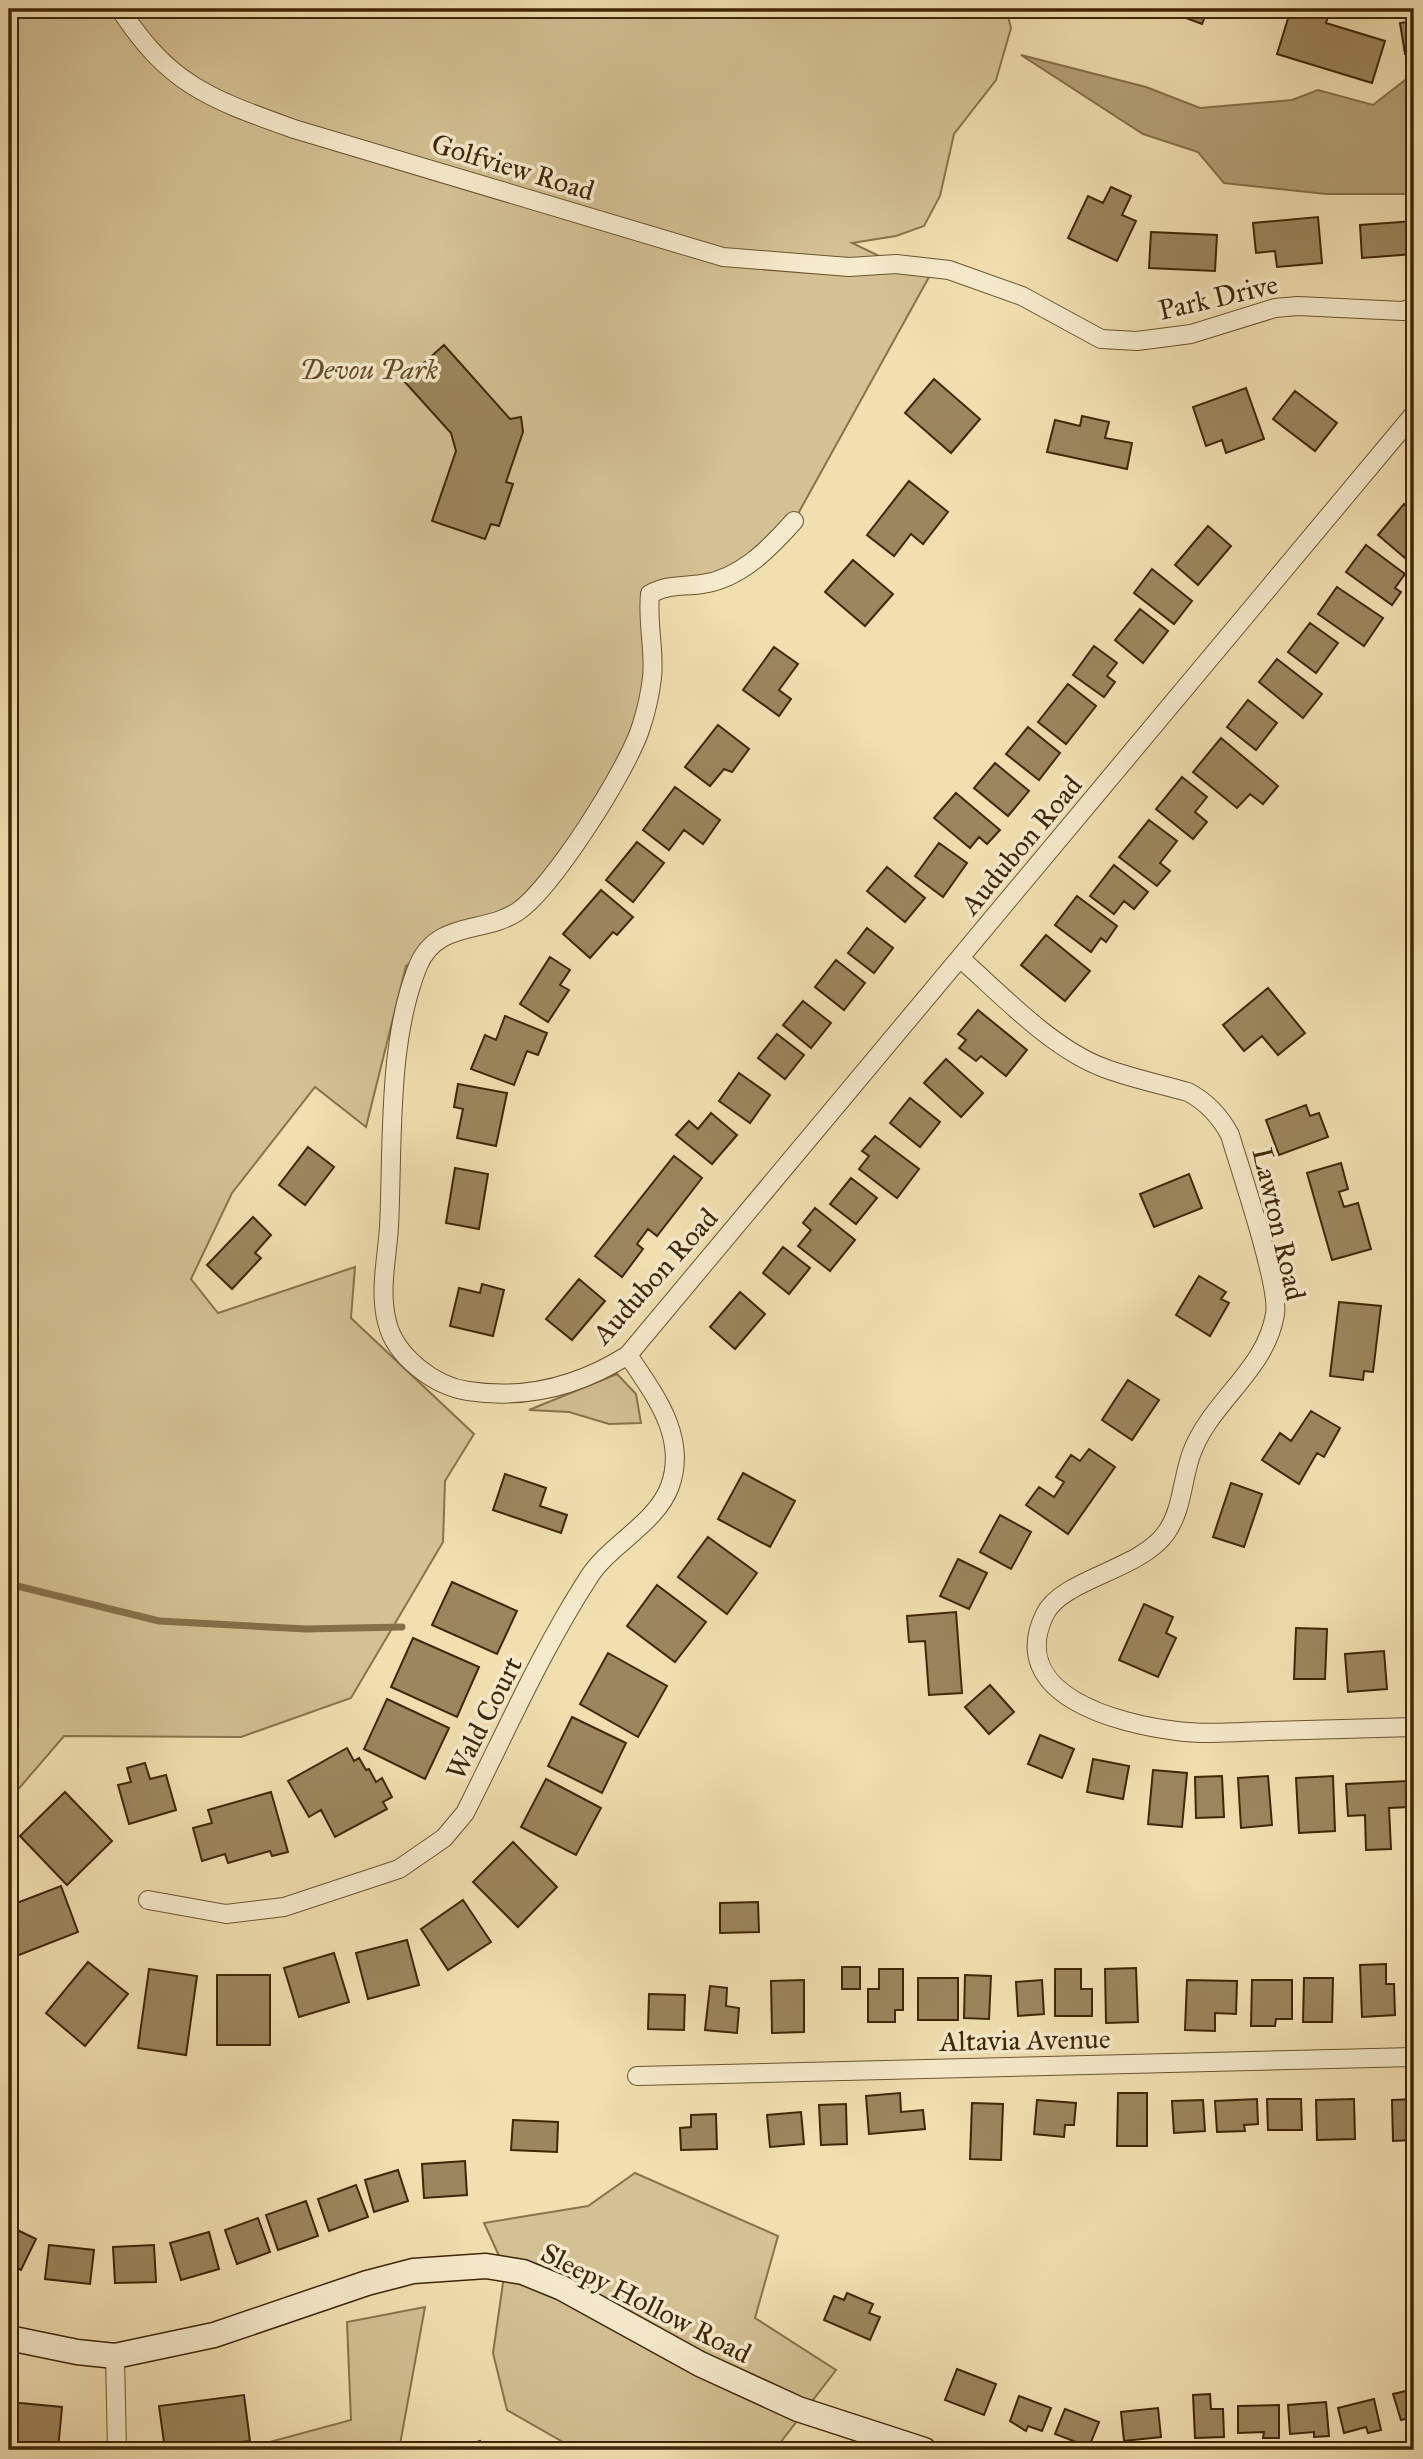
<svg xmlns="http://www.w3.org/2000/svg" width="1423" height="2459" font-family="'IM FELL Great Primer',serif">
	<style>
		.green { fill: #d3c093; stroke: #89734c; stroke-width: 2 }
		.water { fill: #b4a076; stroke: #856f48; stroke-width: 2 }
		.lines { fill: none; stroke-linecap: round; stroke-linejoin: round }
		.stream { stroke: #856f48; stroke-width: 7 }
		.building { fill: #9c865d; stroke: #3f2604; stroke-width: 2 }
		.street-casing { stroke: #6c542f; stroke-width: 20 }
		.secondary-casing { stroke: #3f2604; stroke-width: 27 }
		.street { stroke: #f6eacc; stroke-width: 18 }
		.secondary { stroke: #f6eacc; stroke-width: 24 }
		.labels { text-anchor: middle; dominant-baseline: central; stroke-width: 7; stroke-linejoin: round; paint-order: stroke }
		.street-label { font-size: 28px; fill: #3f2604; stroke: #f6eacc }
		.park-label { font-size: 28px; font-style: italic; fill: #644c28; stroke: #f6eacc }
	</style>
	<rect width="100%" height="100%" fill="#f1dfb0"/>
	<filter id="stains"><feTurbulence type="fractalNoise" baseFrequency=".00286" numOctaves="4"/><feColorMatrix values="0 0 0 0 .2 0 0 0 0 .09 0 0 0 0 .02 0 0 0 .5 -.17"/></filter>
	<radialGradient id="worn" r=".72"><stop offset=".6" stop-color="#630" stop-opacity="0"/><stop offset="1" stop-color="#630" stop-opacity=".3"/></radialGradient>
	<path class="green" d="M 9,9 L 1006,9 L 1011,28 L 996,80 L 954,134 L 940,196 L 924,226 L 896,236 L 852,243 L 896,264 L 934,268 L 794,521 L 741,570 L 650,594 L 652,679 L 611,788 L 516,913 L 448,933 L 406,966 L 366,1127 L 315,1087 L 232,1193 L 191,1279 L 218,1313 L 355,1267 L 351,1318 L 474,1434 L 445,1481 L 443,1542 L 351,1698 L 241,1737 L 64,1736 L 9,1800 Z
		M 617,1374 L 636,1394 L 641,1423 L 609,1424 L 569,1412 L 529,1410 Z
		M 635,2173 L 778,2236 L 755,2318 L 836,2370 L 777,2447 L 754,2450 L 577,2450 L 507,2410 L 493,2353 L 505,2269 L 484,2223 L 588,2206 Z
		M 425,2307 L 399,2450 L 240,2450 L 351,2420 L 347,2322 Z"/>
	<path class="water" d="M 1021,55 L 1146,87 L 1200,108 L 1292,100 L 1318,90 L 1373,105 L 1414,73 L 1414,194 L 1326,194 L 1224,183 L 1198,152 L 1143,134 Z"/>
	<g class="lines">
		<path class="stream" d="M 9,1584 L 159,1621 L 306,1629 L 402,1627"/>
	</g>
	<path class="building" d="M 1162,9 L 1208,9 L 1202,24 Z
		M 1291,9 L 1314,9 L 1329,14 L 1326,23 L 1385,41 L 1372,83 L 1277,54 Z
		M 1414,21 L 1414,53 L 1405,54 L 1400,23 Z
		M 1111,187 L 1131,196 L 1122,215 L 1136,221 L 1117,261 L 1068,238 L 1088,196 L 1103,203 Z
		M 1318,217 L 1322,263 L 1277,267 L 1275,251 L 1256,253 L 1253,223 Z
		M 1414,221 L 1414,254 L 1362,258 L 1360,225 Z
		M 1151,232 L 1217,235 L 1215,271 L 1149,268 Z
		M 444,345 L 510,419 L 521,417 L 523,432 L 506,482 L 513,484 L 499,526 L 491,524 L 485,539 L 432,521 L 456,451 L 451,433 L 404,381 Z
		M 934,379 L 980,419 L 951,453 L 905,413 Z
		M 1246,388 L 1264,439 L 1226,453 L 1222,440 L 1206,446 L 1193,407 Z
		M 1295,391 L 1337,423 L 1315,451 L 1273,419 Z
		M 1082,416 L 1109,422 L 1105,438 L 1132,443 L 1127,469 L 1047,452 L 1055,420 L 1080,426 Z
		M 909,481 L 948,512 L 923,544 L 911,534 L 894,556 L 867,535 Z
		M 1404,504 L 1414,513 L 1414,546 L 1405,558 L 1378,535 Z
		M 1208,526 L 1231,546 L 1198,585 L 1175,565 Z
		M 1366,545 L 1405,574 L 1395,588 L 1401,592 L 1392,605 L 1346,572 Z
		M 853,560 L 893,594 L 865,626 L 825,592 Z
		M 1152,569 L 1192,601 L 1174,624 L 1134,593 Z
		M 1337,587 L 1383,618 L 1364,646 L 1318,614 Z
		M 1140,609 L 1168,631 L 1143,663 L 1115,640 Z
		M 1310,623 L 1338,643 L 1316,673 L 1288,652 Z
		M 1094,646 L 1117,663 L 1107,676 L 1115,682 L 1104,697 L 1073,675 Z
		M 774,647 L 798,664 L 779,690 L 791,699 L 779,716 L 743,690 Z
		M 1277,659 L 1322,694 L 1303,718 L 1259,682 Z
		M 1068,684 L 1096,706 L 1066,744 L 1038,722 Z
		M 1248,700 L 1277,723 L 1256,750 L 1227,727 Z
		M 718,725 L 749,749 L 732,772 L 724,769 L 710,786 L 685,767 Z
		M 1028,727 L 1060,753 L 1039,780 L 1006,754 Z
		M 1221,738 L 1278,786 L 1263,804 L 1250,794 L 1237,808 L 1193,772 Z
		M 995,763 L 1029,791 L 1008,816 L 974,788 Z
		M 1182,777 L 1207,797 L 1195,812 L 1207,822 L 1193,839 L 1156,809 Z
		M 675,787 L 720,820 L 703,844 L 684,830 L 669,850 L 643,830 Z
		M 956,793 L 1000,830 L 987,844 L 979,837 L 970,848 L 934,818 Z
		M 1149,820 L 1177,841 L 1160,863 L 1170,871 L 1157,886 L 1119,857 Z
		M 637,842 L 664,863 L 633,902 L 606,880 Z
		M 939,843 L 967,863 L 943,897 L 915,876 Z
		M 1114,865 L 1148,892 L 1134,909 L 1124,901 L 1114,914 L 1090,896 Z
		M 887,867 L 925,898 L 905,922 L 867,891 Z
		M 601,890 L 633,917 L 617,935 L 613,932 L 590,958 L 563,934 Z
		M 1077,896 L 1117,926 L 1106,942 L 1101,938 L 1091,952 L 1055,925 Z
		M 867,928 L 893,948 L 874,973 L 848,953 Z
		M 1046,935 L 1090,971 L 1065,1001 L 1021,965 Z
		M 550,957 L 570,970 L 560,985 L 569,990 L 548,1022 L 520,1004 Z
		M 836,960 L 865,983 L 844,1010 L 815,987 Z
		M 1268,988 L 1305,1033 L 1278,1055 L 1262,1036 L 1244,1051 L 1223,1025 Z
		M 803,1001 L 831,1023 L 811,1048 L 783,1025 Z
		M 978,1010 L 1027,1050 L 1006,1076 L 981,1056 L 976,1061 L 959,1048 L 966,1040 L 958,1034 Z
		M 505,1016 L 547,1033 L 538,1055 L 527,1051 L 514,1085 L 471,1069 L 485,1035 L 496,1040 Z
		M 777,1034 L 804,1055 L 785,1079 L 758,1058 Z
		M 946,1059 L 983,1093 L 961,1117 L 924,1083 Z
		M 739,1073 L 770,1095 L 750,1123 L 719,1101 Z
		M 458,1084 L 507,1093 L 496,1146 L 457,1138 L 463,1109 L 454,1107 Z
		M 910,1098 L 940,1122 L 920,1147 L 890,1123 Z
		M 1306,1105 L 1310,1116 L 1319,1113 L 1328,1137 L 1279,1155 L 1266,1120 Z
		M 711,1113 L 737,1135 L 712,1164 L 676,1135 L 689,1121 L 698,1129 Z
		M 875,1136 L 919,1169 L 897,1198 L 859,1169 L 869,1156 L 862,1151 Z
		M 308,1147 L 334,1167 L 305,1205 L 279,1185 Z
		M 674,1156 L 702,1178 L 657,1236 L 648,1229 L 637,1244 L 643,1249 L 622,1277 L 595,1256 Z
		M 1341,1163 L 1348,1189 L 1339,1192 L 1344,1207 L 1358,1203 L 1371,1249 L 1332,1260 L 1307,1173 Z
		M 455,1168 L 488,1174 L 479,1229 L 446,1223 Z
		M 1189,1174 L 1202,1208 L 1154,1227 L 1140,1194 Z
		M 851,1178 L 877,1198 L 856,1224 L 830,1204 Z
		M 815,1208 L 855,1240 L 830,1271 L 798,1246 L 811,1230 L 803,1223 Z
		M 253,1217 L 271,1235 L 255,1253 L 261,1258 L 232,1289 L 207,1265 Z
		M 783,1247 L 810,1268 L 789,1294 L 763,1273 Z
		M 1199,1276 L 1226,1292 L 1221,1299 L 1229,1303 L 1210,1336 L 1176,1315 Z
		M 579,1279 L 605,1301 L 572,1340 L 546,1319 Z
		M 482,1284 L 504,1290 L 493,1336 L 450,1326 L 459,1288 L 480,1293 Z
		M 740,1292 L 765,1314 L 735,1349 L 710,1327 Z
		M 1339,1302 L 1381,1306 L 1373,1372 L 1364,1371 L 1363,1380 L 1330,1376 Z
		M 1128,1380 L 1159,1400 L 1132,1440 L 1102,1420 Z
		M 1311,1411 L 1340,1428 L 1324,1457 L 1317,1453 L 1299,1484 L 1262,1460 L 1280,1433 L 1291,1441 Z
		M 1089,1449 L 1115,1467 L 1068,1534 L 1026,1505 L 1039,1487 L 1054,1497 L 1064,1482 L 1056,1477 L 1071,1455 L 1080,1461 Z
		M 743,1473 L 795,1501 L 770,1547 L 718,1519 Z
		M 505,1474 L 546,1488 L 540,1506 L 567,1515 L 561,1533 L 493,1510 Z
		M 1231,1483 L 1262,1494 L 1244,1547 L 1213,1537 Z
		M 1000,1515 L 1031,1532 L 1011,1569 L 980,1552 Z
		M 708,1537 L 757,1573 L 727,1614 L 678,1577 Z
		M 958,1559 L 987,1573 L 969,1609 L 940,1596 Z
		M 452,1582 L 517,1611 L 497,1654 L 432,1625 Z
		M 657,1585 L 706,1622 L 675,1662 L 627,1626 Z
		M 1144,1604 L 1173,1617 L 1166,1633 L 1176,1638 L 1158,1677 L 1119,1660 Z
		M 956,1612 L 962,1693 L 929,1695 L 925,1641 L 909,1642 L 907,1616 Z
		M 1296,1628 L 1327,1629 L 1325,1679 L 1294,1679 Z
		M 413,1638 L 479,1667 L 457,1717 L 391,1687 Z
		M 1384,1651 L 1387,1689 L 1348,1692 L 1345,1654 Z
		M 608,1653 L 667,1686 L 638,1737 L 580,1704 Z
		M 990,1685 L 1014,1712 L 989,1734 L 965,1707 Z
		M 387,1699 L 449,1728 L 425,1779 L 364,1749 Z
		M 572,1717 L 626,1743 L 602,1793 L 548,1766 Z
		M 1040,1735 L 1074,1749 L 1062,1778 L 1028,1764 Z
		M 347,1748 L 354,1761 L 359,1758 L 366,1770 L 369,1769 L 376,1782 L 382,1778 L 392,1797 L 383,1802 L 387,1809 L 335,1837 L 321,1810 L 309,1817 L 288,1781 Z
		M 1093,1759 L 1129,1766 L 1123,1799 L 1087,1792 Z
		M 145,1763 L 150,1779 L 166,1775 L 176,1810 L 129,1824 L 118,1785 L 131,1782 L 127,1768 Z
		M 1153,1770 L 1187,1773 L 1182,1827 L 1148,1824 Z
		M 1222,1776 L 1224,1817 L 1196,1818 L 1195,1777 Z
		M 1268,1776 L 1272,1825 L 1241,1828 L 1238,1778 Z
		M 1333,1776 L 1335,1831 L 1299,1833 L 1296,1778 Z
		M 546,1779 L 601,1808 L 576,1855 L 521,1827 Z
		M 1408,1781 L 1409,1807 L 1389,1808 L 1391,1849 L 1366,1850 L 1365,1815 L 1348,1816 L 1346,1784 Z
		M 65,1792 L 112,1841 L 67,1885 L 20,1836 Z
		M 271,1792 L 288,1852 L 272,1856 L 270,1851 L 228,1863 L 225,1854 L 202,1861 L 193,1828 L 212,1823 L 208,1810 Z
		M 513,1842 L 557,1887 L 518,1927 L 473,1882 Z
		M 61,1886 L 78,1932 L 14,1957 L 9,1942 L 9,1906 Z
		M 463,1900 L 491,1942 L 448,1970 L 421,1929 Z
		M 758,1902 L 759,1932 L 720,1933 L 720,1903 Z
		M 407,1940 L 419,1985 L 368,1999 L 356,1953 Z
		M 334,1953 L 349,2002 L 299,2017 L 284,1968 Z
		M 88,1962 L 128,1994 L 85,2046 L 46,2013 Z
		M 1386,1964 L 1386,1984 L 1394,1984 L 1395,2015 L 1362,2017 L 1360,1965 Z
		M 842,1967 L 860,1967 L 860,1989 L 842,1989 Z
		M 1136,1968 L 1138,2022 L 1106,2023 L 1105,1969 Z
		M 149,1969 L 197,1976 L 186,2055 L 138,2048 Z
		M 879,1969 L 903,1969 L 903,2010 L 895,2010 L 895,2022 L 868,2022 L 868,1989 L 879,1989 Z
		M 1055,1969 L 1081,1969 L 1081,1989 L 1092,1989 L 1092,2016 L 1055,2016 Z
		M 217,1975 L 270,1975 L 270,2045 L 217,2045 Z
		M 965,1975 L 991,1976 L 989,2019 L 964,2018 Z
		M 1408,1976 L 1414,1976 L 1414,2012 L 1409,2012 Z
		M 918,1978 L 958,1978 L 958,2020 L 918,2020 Z
		M 1304,1978 L 1333,1978 L 1332,2022 L 1303,2022 Z
		M 804,1980 L 804,2032 L 772,2033 L 771,1981 Z
		M 1042,1980 L 1044,2014 L 1018,2016 L 1016,1982 Z
		M 1187,1980 L 1237,1981 L 1236,2014 L 1215,2013 L 1215,2031 L 1185,2030 Z
		M 1252,1980 L 1292,1980 L 1292,2019 L 1276,2019 L 1275,2026 L 1251,2026 Z
		M 710,1986 L 727,1988 L 726,2006 L 739,2008 L 737,2033 L 705,2030 Z
		M 649,1994 L 685,1995 L 684,2030 L 648,2029 Z
		M 900,2093 L 901,2112 L 923,2110 L 925,2129 L 869,2134 L 866,2096 Z
		M 1118,2093 L 1147,2093 L 1147,2146 L 1117,2146 Z
		M 1257,2099 L 1258,2124 L 1244,2125 L 1245,2131 L 1217,2132 L 1215,2101 Z
		M 1267,2099 L 1301,2099 L 1302,2130 L 1268,2130 Z
		M 1354,2099 L 1355,2139 L 1317,2140 L 1316,2100 Z
		M 1414,2099 L 1414,2140 L 1393,2141 L 1392,2100 Z
		M 1037,2100 L 1076,2103 L 1074,2125 L 1065,2125 L 1064,2137 L 1034,2134 Z
		M 1203,2100 L 1205,2131 L 1174,2133 L 1172,2101 Z
		M 972,2103 L 1003,2104 L 1001,2160 L 970,2159 Z
		M 846,2104 L 847,2144 L 821,2145 L 819,2105 Z
		M 801,2112 L 804,2144 L 770,2147 L 767,2115 Z
		M 716,2114 L 717,2149 L 681,2150 L 680,2128 L 691,2127 L 691,2115 Z
		M 513,2120 L 558,2122 L 557,2152 L 511,2150 Z
		M 465,2161 L 467,2195 L 424,2198 L 422,2164 Z
		M 398,2170 L 408,2201 L 374,2212 L 365,2180 Z
		M 356,2185 L 368,2217 L 329,2231 L 318,2199 Z
		M 306,2201 L 318,2236 L 278,2250 L 266,2215 Z
		M 258,2218 L 270,2252 L 237,2264 L 225,2230 Z
		M 9,2226 L 36,2239 L 21,2270 L 9,2264 Z
		M 209,2232 L 219,2269 L 181,2280 L 170,2243 Z
		M 49,2245 L 94,2250 L 90,2284 L 45,2279 Z
		M 154,2245 L 156,2282 L 115,2283 L 113,2247 Z
		M 847,2293 L 873,2304 L 869,2313 L 880,2317 L 870,2340 L 824,2320 L 834,2296 L 844,2300 Z
		M 957,2369 L 996,2384 L 984,2415 L 945,2400 Z
		M 1414,2389 L 1414,2417 L 1401,2420 L 1393,2394 Z
		M 1210,2394 L 1211,2409 L 1223,2409 L 1224,2437 L 1195,2438 L 1193,2395 Z
		M 244,2395 L 250,2441 L 165,2450 L 159,2406 Z
		M 1019,2396 L 1051,2408 L 1042,2431 L 1028,2426 L 1026,2431 L 1010,2421 Z
		M 1374,2399 L 1381,2430 L 1368,2433 L 1366,2427 L 1344,2433 L 1338,2408 Z
		M 9,2402 L 62,2407 L 58,2450 L 9,2450 Z
		M 1326,2402 L 1329,2436 L 1314,2437 L 1314,2432 L 1290,2434 L 1288,2405 Z
		M 1279,2405 L 1279,2438 L 1263,2438 L 1264,2432 L 1238,2433 L 1238,2406 Z
		M 1158,2408 L 1161,2437 L 1124,2441 L 1121,2412 Z
		M 1065,2409 L 1099,2422 L 1089,2447 L 1055,2434 Z
		M 480,2441 L 483,2450 L 452,2450 Z"/>
	<g class="lines">
		<g class="street-casing">
			<path id="street" d="M 120,9 C 170,86 211,99 294,129 L 723,257 L 849,267 L 896,264 L 949,270 L 1022,296 L 1101,339 L 1137,341 L 1191,334 L 1275,308 L 1298,306 L 1403,311 L 1414,307
				M 794,521 C 769,549 740,579 702,584 C 682,587 668,584 650,594 C 647,623 655,651 652,678 C 650,694 646,712 641,727 C 628,769 552,889 517,912 C 484,934 437,920 418,966 C 387,1042 393,1146 389,1227 C 387,1258 379,1291 387,1322 C 395,1356 434,1386 468,1391 C 527,1400 579,1386 628,1355 L 1414,414
				M 961,959 C 1002,995 1052,1049 1104,1068 C 1130,1078 1160,1084 1188,1092 C 1207,1102 1220,1116 1230,1135 C 1240,1169 1280,1286 1275,1314 C 1266,1370 1212,1400 1192,1452 C 1182,1478 1183,1509 1166,1533 C 1140,1570 1062,1579 1045,1614 C 1005,1695 1118,1724 1177,1731 C 1206,1735 1237,1732 1266,1731 C 1316,1730 1365,1728 1414,1727
				M 148,1900 L 226,1914 L 284,1907 L 399,1869 L 444,1838 L 465,1813 C 505,1734 541,1651 589,1577 C 610,1544 656,1524 670,1486 C 688,1436 653,1393 628,1355
				M 637,2076 L 1414,2057
				M 115,2356 L 117,2450"/>
		</g>
		<g class="secondary-casing">
			<path id="secondary" d="M 9,2338 L 77,2352 L 115,2356 L 214,2335 L 367,2283 L 413,2271 L 486,2266 L 523,2272 L 562,2288 L 700,2364 L 798,2409 L 924,2450"/>
		</g>
		<use href="#street" class="street"/>
		<use href="#secondary" class="secondary"/>
	</g>
	<g class="labels">
		<g class="street-label">
			<text transform="translate(513 167) rotate(17)">Golfview Road</text>
			<text transform="translate(1218 297) rotate(-13)">Park Drive</text>
			<text transform="translate(1021 845) rotate(-50)">Audubon Road</text>
			<text transform="translate(1279 1224) rotate(77)">Lawton Road</text>
			<text transform="translate(655 1276) rotate(-48)">Audubon Road</text>
			<text transform="translate(484 1718) rotate(-63)">Wald Court</text>
			<text transform="translate(1025 2040) rotate(-1)">Altavia Avenue</text>
			<text transform="translate(646 2303) rotate(27)">Sleepy Hollow Road</text>
		</g>
		<g class="park-label">
			<text x="369" y="369">Devou Park</text>
		</g>
	</g>
	<rect width="1423" height="2459" fill="none" stroke="#f1dfb0" stroke-width="35"/>
	<rect x="10" y="10" width="1402" height="2438" fill="none" stroke="#3f2604" stroke-width="3.5"/>
	<rect x="18" y="18" width="1388" height="2424" fill="none" stroke="#3f2604" stroke-width="2"/>
	<rect width="100%" height="100%" filter="url(#stains)"/>
	<rect width="100%" height="100%" fill="url(#worn)"/>
</svg>
